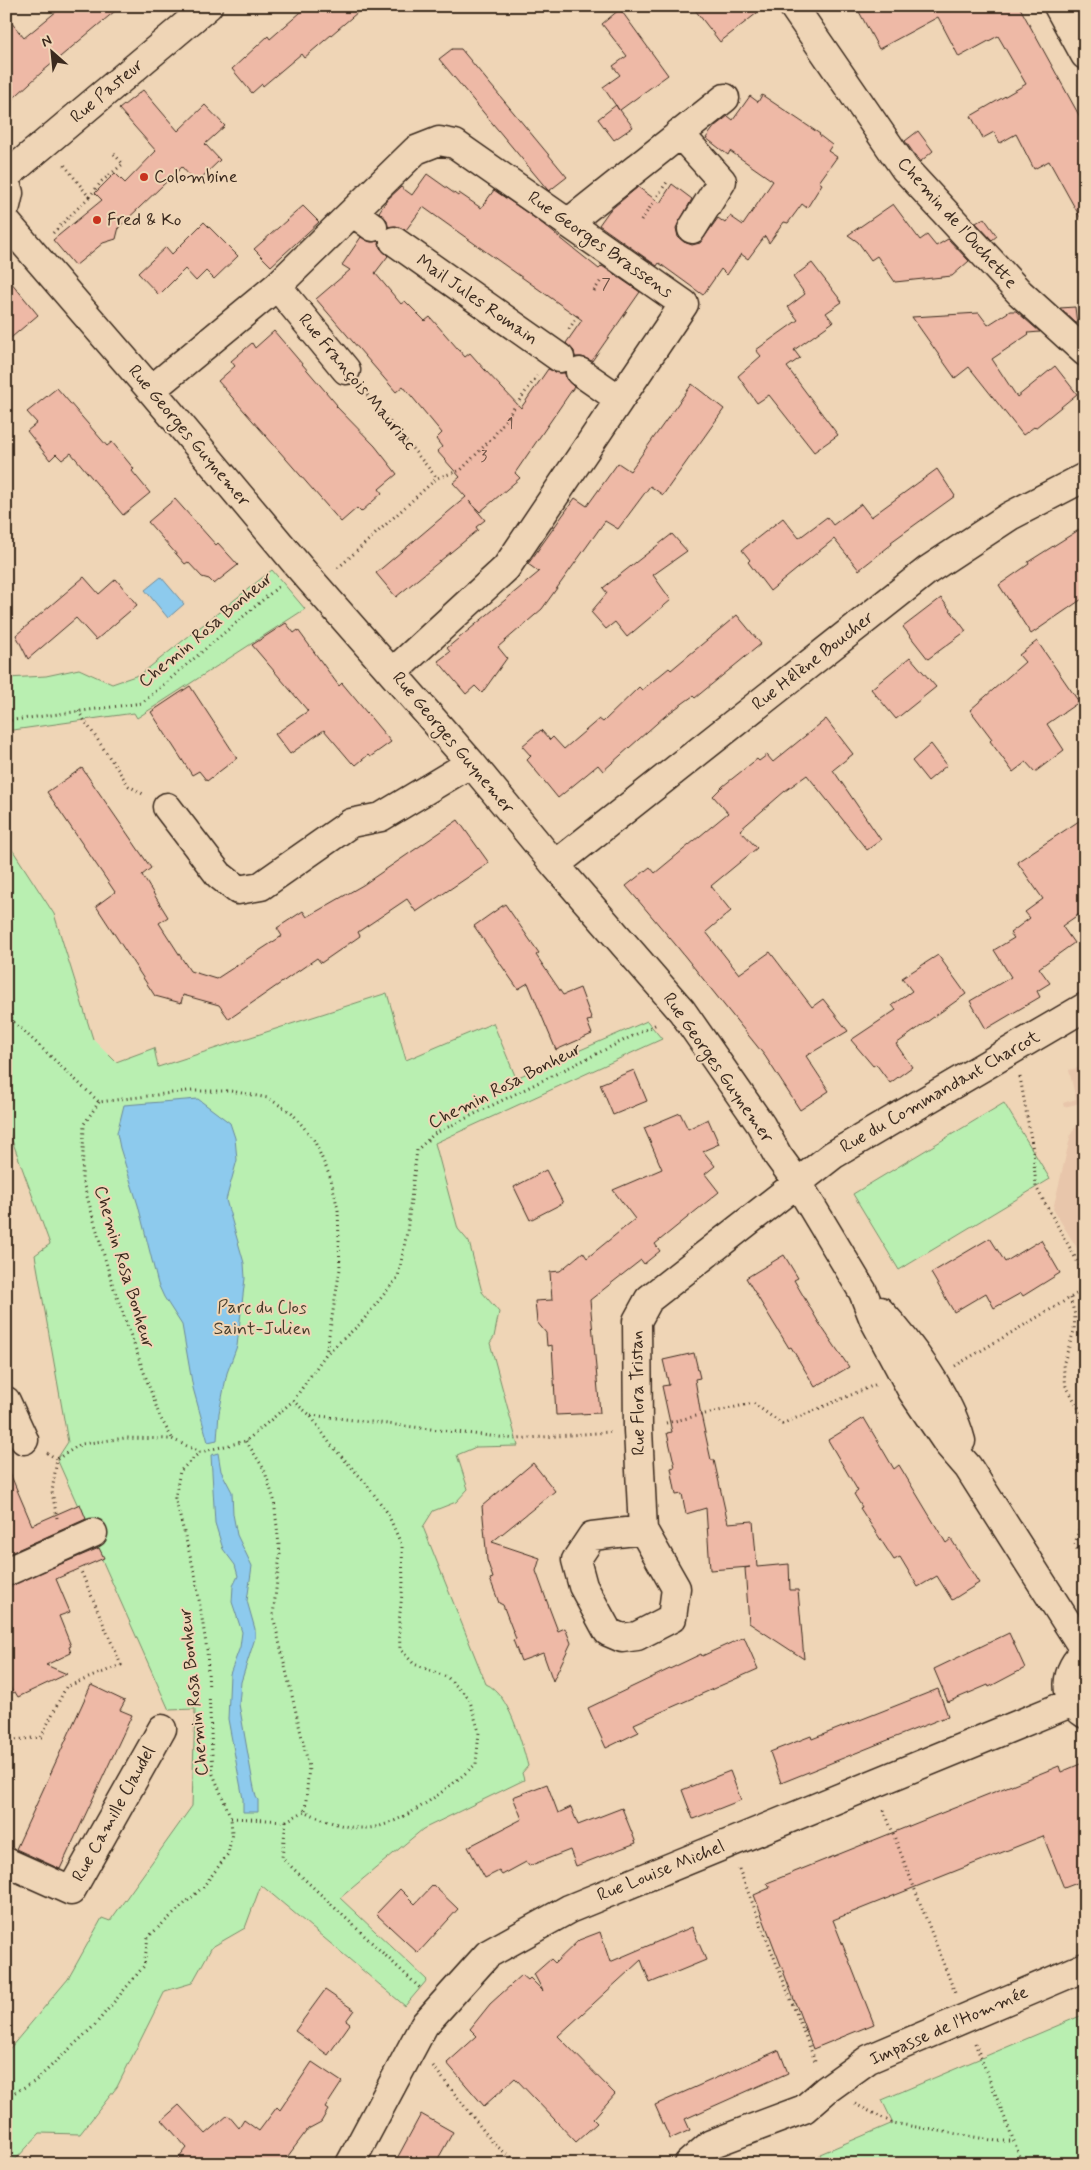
<svg xmlns="http://www.w3.org/2000/svg" width="1091" height="2170" font-family="Mynerve,sans-serif">
	<style>
		.built { fill: #e8c6ab }
		.green { fill: #b9efb1; stroke: #7a8c68 }
		.water { fill: #8dcaed; stroke: #6c8a9a }
		.building { fill: #eeb9a6; stroke: #3b2a1e }
		.lines { fill: none; stroke-linecap: round; stroke-linejoin: round }
		.minor-casing { stroke: #3b2a1e; stroke-width: 31 }
		.path { stroke: #3b2a1e; stroke-width: 3; stroke-dasharray: 1 4; stroke-linecap: butt }
		.minor { stroke: #efd5b6; stroke-width: 28 }
		.poi-dot { fill: #c8321e; stroke: #efd5b6; stroke-width: 2 }
		.labels { text-anchor: middle; dominant-baseline: central; stroke-width: 4; stroke-linejoin: round; paint-order: stroke }
		.number-label { font-size: 15px; fill: #684e40 }
		.street-label { font-size: 18px; fill: #3b2a1e; stroke: #efd5b6 }
		.poi-label { font-size: 18px; fill: #3b2a1e; stroke: #efd5b6; text-anchor: start }
		.park-label { font-size: 18px; fill: #483e2d; stroke: #efd5b6 }
	</style>
	<rect width="100%" height="100%" fill="#efd5b6"/>
	<filter id="ink" filterUnits="userSpaceOnUse"><feTurbulence type="fractalNoise" baseFrequency=".02" numOctaves="2"/><feDisplacementMap in="SourceGraphic" scale="10" xChannelSelector="R" yChannelSelector="G"/><feConvolveMatrix kernelMatrix="1 2 1 2 8 2 1 2 1" color-interpolation-filters="sRGB"/></filter>
	<g filter="url(#ink)">
		<path class="built" d="M 1085,1066 L 1085,1102 L 1064,1107 L 1063,1103 L 1076,1099 L 1069,1070 Z
			M 1085,1112 L 1085,1261 L 1053,1209 L 1071,1134 Z"/>
		<path class="green" d="M 272,570 L 305,609 L 137,718 L 134,713 L 6,731 L 6,678 L 46,676 L 79,669 L 112,684 L 141,674 Z
			M 6,840 L 54,914 L 93,1039 L 116,1062 L 154,1048 L 158,1067 L 387,993 L 406,1060 L 493,1023 L 516,1078 L 647,1021 L 662,1039 L 435,1143 L 458,1229 L 469,1242 L 482,1292 L 499,1312 L 494,1337 L 490,1343 L 518,1446 L 476,1447 L 457,1455 L 468,1489 L 456,1502 L 433,1511 L 423,1527 L 486,1684 C 509,1693 522,1744 528,1766 L 522,1773 L 524,1780 L 423,1829 L 340,1898 L 427,1980 L 405,2006 L 261,1885 L 245,1928 L 212,1947 L 192,1983 L 165,1991 L 117,2087 L 80,2134 L 40,2133 L 16,2159 L 6,2163 L 6,2053 L 68,1979 L 102,1918 L 110,1921 L 192,1806 L 195,1709 L 169,1710 L 57,1459 L 68,1442 L 35,1255 L 50,1244 L 6,1124 Z
			M 1004,1103 L 1050,1179 L 899,1270 L 853,1194 Z
			M 1085,2014 L 1085,2164 L 824,2164 L 820,2154 L 893,2123 L 882,2100 Z"/>
		<path class="water" d="M 161,577 L 184,604 L 168,618 L 145,590 Z
			M 198,1099 L 230,1123 L 235,1138 L 237,1160 L 226,1200 L 244,1263 L 245,1278 L 237,1346 L 227,1373 L 219,1413 L 217,1440 L 208,1442 L 193,1388 L 182,1325 L 164,1297 L 158,1284 L 138,1205 L 120,1148 L 117,1133 L 124,1105 Z
			M 218,1453 L 221,1471 L 232,1492 L 233,1514 L 237,1535 L 252,1566 L 247,1601 L 255,1629 L 255,1638 L 241,1682 L 239,1704 L 253,1783 L 256,1797 L 258,1800 L 258,1812 L 243,1812 L 243,1799 L 228,1719 L 230,1674 L 240,1647 L 242,1632 L 232,1602 L 233,1586 L 238,1576 L 235,1565 L 223,1549 L 215,1523 L 211,1455 Z"/>
		<path class="building" d="M 63,6 L 121,6 L 42,72 L 6,105 L 6,16 L 24,38 Z
			M 308,6 L 365,6 L 304,58 L 301,54 L 263,86 L 262,84 L 252,93 L 232,69 L 268,36 L 270,39 Z
			M 692,6 L 766,6 L 720,42 Z
			M 856,6 L 1019,6 L 1085,126 L 1085,226 L 1049,161 L 1034,169 L 1016,134 L 1000,143 L 994,132 L 983,138 L 971,116 L 1026,84 L 998,36 L 959,57 L 938,17 L 879,49 Z
			M 620,9 L 668,75 L 620,110 L 633,127 L 614,140 L 598,119 L 616,105 L 619,110 L 603,87 L 620,75 L 613,66 L 627,56 L 602,24 Z
			M 452,49 L 461,49 L 567,177 L 549,191 L 547,189 L 439,59 Z
			M 143,90 L 178,131 L 205,105 L 225,126 L 205,144 L 220,160 L 196,183 L 182,167 L 119,227 L 116,239 L 103,243 L 75,266 L 53,240 L 102,200 L 95,193 L 115,173 L 125,183 L 156,151 L 119,109 Z
			M 762,95 L 820,134 L 819,135 L 832,145 L 828,151 L 837,157 L 819,182 L 822,184 L 807,208 L 802,204 L 788,223 L 784,222 L 769,243 L 765,236 L 748,259 L 741,254 L 727,275 L 721,269 L 703,295 L 659,263 L 657,266 L 599,225 L 609,211 L 638,187 L 660,203 L 672,184 L 692,199 L 676,228 L 678,237 L 684,242 L 692,245 L 700,243 L 718,218 L 725,223 L 730,216 L 743,225 L 773,181 L 730,151 L 728,155 L 706,138 L 715,126 L 728,116 L 733,120 L 750,96 L 758,102 Z
			M 918,131 L 933,151 L 920,162 L 905,141 Z
			M 427,174 L 458,196 L 459,193 L 481,208 L 494,190 L 539,221 L 599,269 L 602,266 L 640,292 L 592,361 L 582,357 L 575,357 L 574,351 L 566,343 L 582,320 L 423,207 L 406,230 L 396,226 L 388,227 L 387,220 L 379,212 L 387,200 L 401,187 L 412,195 Z
			M 893,204 L 920,240 L 927,235 L 936,246 L 948,239 L 969,261 L 952,276 L 895,282 L 877,256 L 871,260 L 858,242 L 848,235 Z
			M 303,206 L 319,222 L 271,266 L 254,249 Z
			M 984,218 L 997,236 L 992,240 L 976,223 Z
			M 204,222 L 238,256 L 214,279 L 206,271 L 196,281 L 185,269 L 159,295 L 138,273 L 166,247 L 172,254 Z
			M 361,237 L 371,242 L 379,241 L 380,248 L 388,256 L 375,273 L 401,304 L 405,301 L 425,321 L 430,317 L 465,357 L 470,353 L 484,369 L 521,408 L 548,369 L 558,373 L 565,373 L 566,379 L 574,387 L 515,473 L 520,478 L 480,512 L 469,501 L 485,520 L 476,527 L 478,530 L 396,597 L 376,573 L 466,497 L 453,483 L 460,477 L 437,451 L 442,447 L 436,439 L 442,433 L 403,386 L 396,392 L 316,299 L 350,270 L 342,265 Z
			M 812,263 L 842,302 L 826,313 L 833,322 L 794,350 L 800,358 L 787,367 L 838,435 L 814,452 L 769,395 L 757,403 L 738,376 L 761,356 L 756,350 L 798,320 L 788,307 L 805,294 L 793,277 Z
			M 6,276 L 38,315 L 6,342 Z
			M 1075,307 L 1077,324 L 1060,308 Z
			M 1010,311 L 1016,311 L 1040,332 L 1028,333 L 1029,334 L 992,359 L 1017,397 L 1055,366 L 1077,394 L 1035,428 L 1034,427 L 1023,435 L 969,367 L 955,378 L 912,317 L 979,313 L 988,325 Z
			M 274,331 L 337,405 L 336,406 L 375,446 L 397,474 L 379,489 L 382,493 L 361,512 L 357,508 L 341,522 L 218,381 L 235,366 L 231,361 L 252,343 L 255,348 Z
			M 692,384 L 724,409 L 663,495 L 650,486 L 618,529 L 605,521 L 542,609 L 498,647 L 507,658 L 482,693 L 475,686 L 466,694 L 438,661 L 450,652 L 447,648 L 539,572 L 528,564 L 575,498 L 587,506 L 618,463 L 630,471 Z
			M 57,388 L 107,446 L 112,442 L 134,469 L 132,471 L 150,493 L 123,515 L 71,453 L 62,460 L 56,454 L 50,460 L 27,431 L 37,423 L 27,412 Z
			M 937,469 L 955,496 L 891,542 L 892,544 L 859,570 L 834,539 L 770,591 L 748,562 L 750,560 L 742,550 L 783,518 L 799,538 L 827,517 L 833,525 L 861,504 L 871,517 Z
			M 175,499 L 216,545 L 218,543 L 238,565 L 214,584 L 209,579 L 202,577 L 188,562 L 185,564 L 148,522 Z
			M 1085,526 L 1085,597 L 1031,634 L 999,585 L 1029,564 L 1028,562 Z
			M 672,534 L 687,551 L 653,575 L 671,600 L 627,637 L 615,622 L 606,629 L 591,612 L 607,593 L 603,588 Z
			M 84,577 L 99,594 L 116,579 L 137,605 L 96,640 L 76,618 L 28,659 L 16,635 Z
			M 941,598 L 966,631 L 928,659 L 903,627 Z
			M 737,615 L 761,644 L 695,698 L 693,696 L 665,716 L 603,771 L 598,765 L 558,798 L 527,760 L 531,756 L 522,746 L 541,730 L 550,740 L 553,737 L 564,749 L 599,719 L 603,722 L 639,687 L 642,690 L 669,668 L 671,670 Z
			M 286,623 L 294,633 L 298,630 L 339,686 L 342,683 L 391,742 L 370,757 L 368,755 L 356,765 L 353,762 L 352,763 L 324,730 L 290,754 L 275,734 L 308,711 L 252,645 Z
			M 1037,641 L 1079,702 L 1047,724 L 1064,750 L 1035,772 L 1026,762 L 1013,772 L 990,741 L 992,739 L 970,710 L 1025,662 L 1019,655 Z
			M 910,657 L 936,687 L 896,719 L 871,689 Z
			M 190,686 L 237,758 L 207,781 L 199,771 L 192,775 L 151,712 Z
			M 826,719 L 853,754 L 833,770 L 881,840 L 867,850 L 807,775 L 785,791 L 740,830 L 757,848 L 711,886 L 731,911 L 706,932 L 739,974 L 770,952 L 812,1007 L 823,999 L 848,1031 L 806,1056 L 829,1091 L 800,1110 L 765,1056 L 675,944 L 626,886 L 650,867 L 655,873 L 728,813 L 713,796 L 723,786 L 757,759 L 759,761 L 767,755 L 773,762 Z
			M 931,744 L 947,765 L 928,781 L 912,761 Z
			M 82,768 L 151,868 L 142,875 L 168,917 L 159,923 L 190,971 L 216,979 L 282,936 L 277,928 L 303,911 L 307,917 L 363,885 L 458,820 L 489,863 L 416,912 L 407,899 L 358,932 L 360,936 L 321,963 L 317,958 L 229,1019 L 219,1005 L 183,995 L 181,1003 L 155,996 L 96,906 L 115,892 L 47,792 Z
			M 1085,817 L 1085,910 L 1062,926 L 1074,943 L 1039,968 L 1050,983 L 1037,991 L 1040,997 L 986,1029 L 970,1001 L 1011,977 L 994,950 L 1014,938 L 1010,933 L 1030,918 L 1025,912 L 1043,899 L 1017,862 Z
			M 505,904 L 539,953 L 536,955 L 563,995 L 580,988 L 592,1020 L 587,1021 L 592,1034 L 556,1050 L 528,983 L 518,989 L 474,926 Z
			M 938,955 L 966,994 L 896,1044 L 912,1067 L 890,1083 L 876,1064 L 873,1066 L 851,1040 L 896,1010 L 892,1005 L 912,991 L 902,978 Z
			M 634,1070 L 647,1101 L 613,1115 L 600,1084 Z
			M 680,1113 L 688,1129 L 708,1119 L 719,1144 L 703,1151 L 715,1166 L 705,1174 L 719,1192 L 655,1244 L 660,1251 L 644,1264 L 641,1260 L 590,1300 L 600,1413 L 556,1415 L 552,1345 L 547,1346 L 546,1333 L 537,1322 L 535,1301 L 552,1300 L 550,1272 L 560,1271 L 583,1252 L 587,1258 L 635,1219 L 613,1190 L 662,1169 L 644,1128 Z
			M 546,1170 L 563,1203 L 530,1220 L 514,1187 Z
			M 990,1238 L 1005,1262 L 1041,1240 L 1060,1273 L 1023,1296 L 1021,1293 L 994,1308 L 986,1293 L 954,1312 L 931,1273 Z
			M 784,1255 L 798,1278 L 794,1280 L 819,1323 L 849,1367 L 815,1387 L 791,1347 L 789,1348 L 746,1278 Z
			M 694,1353 L 700,1378 L 695,1379 L 700,1410 L 711,1460 L 714,1460 L 728,1523 L 753,1521 L 757,1567 L 789,1564 L 790,1590 L 798,1590 L 804,1659 L 749,1623 L 745,1568 L 750,1567 L 710,1570 L 706,1508 L 686,1514 L 682,1494 L 676,1495 L 671,1468 L 675,1467 L 667,1433 L 672,1432 L 662,1386 L 669,1385 L 663,1360 Z
			M 864,1418 L 894,1469 L 899,1465 L 946,1543 L 951,1539 L 979,1583 L 952,1600 L 937,1576 L 918,1587 L 900,1557 L 894,1560 L 860,1508 L 862,1507 L 854,1494 L 858,1491 L 828,1440 Z
			M 533,1463 L 555,1491 L 492,1542 L 540,1558 L 536,1571 L 550,1610 L 558,1631 L 565,1628 L 571,1643 L 553,1681 L 543,1653 L 521,1661 L 513,1640 L 516,1639 L 503,1605 L 499,1603 L 490,1579 L 493,1578 L 487,1560 L 482,1506 Z
			M 6,1464 L 32,1525 L 80,1504 L 86,1519 L 6,1555 Z
			M 99,1548 L 104,1558 L 56,1579 L 70,1612 L 59,1616 L 71,1646 L 69,1647 L 71,1653 L 46,1665 L 67,1674 L 18,1697 L 15,1692 L 13,1693 L 6,1678 L 6,1587 Z
			M 1009,1633 L 1025,1668 L 989,1687 L 988,1685 L 948,1702 L 934,1669 Z
			M 744,1637 L 758,1669 L 634,1724 L 639,1732 L 606,1748 L 588,1708 L 701,1654 L 702,1656 Z
			M 91,1685 L 125,1701 L 120,1710 L 132,1715 L 60,1869 L 16,1849 Z
			M 938,1689 L 948,1716 L 781,1783 L 770,1752 L 811,1736 L 812,1739 Z
			M 1085,1762 L 1085,1880 L 1064,1888 L 1043,1836 L 833,1920 L 874,2024 L 813,2049 L 754,1895 L 770,1888 L 767,1883 L 1059,1766 L 1061,1772 Z
			M 730,1771 L 741,1800 L 693,1819 L 682,1790 Z
			M 547,1784 L 558,1813 L 571,1807 L 578,1825 L 622,1808 L 636,1843 L 576,1866 L 570,1850 L 529,1866 L 526,1862 L 502,1875 L 499,1871 L 485,1878 L 468,1847 L 522,1819 L 513,1797 Z
			M 433,1885 L 458,1909 L 418,1953 L 376,1914 L 400,1889 L 415,1904 Z
			M 692,1927 L 706,1960 L 650,1983 L 641,1960 L 558,2036 L 615,2094 L 593,2119 L 597,2123 L 576,2142 L 515,2078 L 484,2106 L 447,2063 L 477,2036 L 470,2029 L 490,2004 L 522,1975 L 528,1980 L 530,1978 L 543,1991 L 534,1974 L 551,1959 L 555,1963 L 579,1940 L 600,1932 L 610,1962 Z
			M 325,1990 L 354,2010 L 346,2021 L 350,2024 L 328,2055 L 295,2031 Z
			M 779,2050 L 788,2073 L 685,2119 L 690,2130 L 670,2139 L 655,2105 Z
			M 312,2062 L 342,2082 L 325,2108 L 328,2110 L 321,2122 L 308,2129 L 282,2164 L 174,2164 L 187,2148 L 162,2120 L 179,2105 L 206,2134 L 228,2115 L 239,2128 L 244,2120 L 259,2131 L 277,2107 L 280,2110 Z
			M 421,2114 L 453,2132 L 435,2164 L 394,2164 Z"/>
		<g class="lines">
			<g class="minor-casing">
				<path id="minor" d="M 793,6 L 905,169 L 1020,293 L 1085,352
					M 1058,6 L 1085,55
					M 679,133 L 722,181 L 692,229
					M 6,176 L 208,6
					M 6,184 L 9,193 L 6,206
					M 354,213 L 373,227
					M 6,222 L 151,390 L 300,568 L 471,763 L 555,865 L 682,1011 L 761,1125 L 778,1156 L 797,1182 L 863,1292 L 874,1320 L 912,1391 L 948,1444 L 968,1467 L 1085,1651
					M 568,223 L 725,98
					M 394,241 L 560,358
					M 277,286 L 346,370
					M 580,372 L 619,399
					M 151,390 L 277,286 L 416,150 L 439,141 L 455,144 L 684,304 L 506,568 L 392,673
					M 167,807 L 219,875 L 238,890 L 261,886 L 351,823 L 381,817 L 471,763
					M 555,865 L 928,570 L 1010,516 L 1085,477
					M 880,1311 C 910,1343 950,1399 961,1441
					M 6,1401 L 24,1440
					M 643,1530 L 592,1536 L 576,1560 L 583,1586 L 608,1632 L 622,1638 L 637,1636 L 672,1618 L 676,1588 L 643,1530 L 638,1430 L 637,1321 L 649,1299 L 833,1155 L 1085,1007
					M 6,1572 L 93,1533
					M 1085,1653 C 1065,1668 1061,1699 1085,1714
					M 6,1862 L 71,1891 L 162,1729
					M 350,2164 L 424,2025 L 488,1954 L 569,1909 L 1073,1702
					M 688,2164 L 711,2144 L 804,2109 L 826,2090 L 869,2059 L 1085,1967"/>
			</g>
			<path class="path" d="M 89,197 L 102,181 L 123,164 L 114,154
				M 641,221 L 667,182
				M 53,233 L 89,197 L 63,163
				M 594,291 L 602,279
				M 569,329 L 579,314
				M 364,391 L 437,478
				M 338,568 L 437,478 L 461,470 L 493,437 L 537,376
				M 78,711 L 129,786 L 143,794
				M 6,721 L 142,703 L 279,586
				M 6,993 L 12,1020 L 99,1102 L 188,1091 L 231,1091 L 268,1098 L 292,1113 L 314,1140 L 331,1179 L 338,1210 L 340,1269 L 326,1353
				M 1020,1077 L 1033,1150 L 1036,1187 L 1085,1275
				M 99,1102 L 84,1124 L 82,1179 L 112,1283 L 160,1417 L 172,1438
				M 1070,1298 L 1075,1315 L 1074,1331 L 1063,1365 L 1066,1386 L 1085,1419
				M 955,1366 L 1085,1289
				M 311,1415 L 516,1439 L 610,1432
				M 666,1423 L 753,1403 L 782,1424 L 877,1384
				M 246,1441 L 264,1469 L 274,1500 L 280,1554 L 273,1616 L 309,1767 L 305,1811
				M 47,1453 L 57,1459
				M 1085,1505 L 1075,1545 L 1085,1565
				M 57,1518 L 52,1492 L 57,1459 L 81,1444 L 125,1438 L 172,1439 L 200,1452 L 246,1441 L 293,1401 L 326,1354 L 360,1324 L 398,1277 L 407,1232 L 417,1150 L 434,1134 L 657,1024
				M 6,1741 L 41,1737 L 66,1687 L 121,1665 L 80,1569
				M 884,1810 L 955,1993
				M 231,1818 L 286,1821 L 282,1858 L 420,1988
				M 286,1821 L 305,1811 C 324,1821 346,1829 368,1828 C 402,1826 451,1786 476,1764 L 479,1732 L 469,1698 L 447,1677 L 414,1664 L 400,1649 L 399,1622 L 403,1584 L 402,1546 L 387,1512 L 364,1481 L 331,1445 L 310,1415 L 293,1401
				M 739,1869 L 816,2063
				M 975,2043 L 1023,2164
				M 433,2066 L 494,2144 L 520,2164
				M 6,2097 L 34,2082 L 94,2026 L 144,1966 L 148,1937 L 203,1887 L 228,1854 L 232,1834 L 231,1818 L 213,1774 L 207,1650 L 195,1574 L 175,1498 L 180,1471 L 200,1452
				M 855,2104 L 893,2123 L 997,2141 L 1014,2141"/>
			<use href="#minor" class="minor"/>
		</g>
	</g>
	<g class="poi-dot">
		<circle cx="144" cy="177" r="5"/>
		<circle cx="97" cy="220" r="5"/>
	</g>
	<g class="labels">
		<g class="number-label">
			<text x="606" y="285">7</text>
			<text x="510" y="424">1</text>
			<text x="484" y="457">3</text>
		</g>
		<g class="street-label">
			<text transform="translate(107 91) rotate(-40)">Rue Pasteur</text>
			<text transform="translate(957 223) rotate(48)">Chemin de l'Ouchette</text>
			<text transform="translate(600 245) rotate(35)">Rue Georges Brassens</text>
			<text transform="translate(477 300) rotate(35)">Mail Jules Romain</text>
			<text transform="translate(357 382) rotate(50)">Rue François Mauriac</text>
			<text transform="translate(189 436) rotate(50)">Rue Georges Guynemer</text>
			<text transform="translate(206 630) rotate(-40)">Chemin Rosa Bonheur</text>
			<text transform="translate(813 661) rotate(-38)">Rue Hélène Boucher</text>
			<text transform="translate(453 743) rotate(50)">Rue Georges Guynemer</text>
			<text transform="translate(718 1068) rotate(55)">Rue Georges Guynemer</text>
			<text transform="translate(505 1086) rotate(-27)">Chemin Rosa Bonheur</text>
			<text transform="translate(940 1092) rotate(-30)">Rue du Commandant Charcot</text>
			<text transform="translate(124 1267) rotate(73)">Chemin Rosa Bonheur</text>
			<text transform="translate(638 1393) rotate(-91)">Rue Flora Tristan</text>
			<text transform="translate(194 1692) rotate(-96)">Chemin Rosa Bonheur</text>
			<text transform="translate(114 1814) rotate(-61)">Rue Camille Claudel</text>
			<text transform="translate(661 1871) rotate(-22)">Rue Louise Michel</text>
			<text transform="translate(949 2026) rotate(-24)">Impasse de l'Hommée</text>
		</g>
		<g class="poi-label">
			<text x="154" y="177">Colombine</text>
			<text x="107" y="220">Fred &amp; Ko</text>
		</g>
		<g class="park-label">
			<text x="262" y="1308">Parc du Clos<tspan x="262" dy="21">Saint-Julien</tspan></text>
		</g>
	</g>
	<rect width="1091" height="2170" fill="none" stroke="#efd5b6" stroke-width="25"/>
	<rect x="12" y="12" width="1066" height="2145" fill="none" stroke="#3b2a1e" stroke-width="2" filter="url(#ink)"/>
	<g transform="translate(52 52) rotate(333)" stroke="#efd5b6" stroke-width="4" paint-order="stroke">
	<path d="M0-4L9 19L0 12L-9 19Z" fill="#3b2a1e"/>
	<text y="-8" font-size="14" font-weight="bold" text-anchor="middle" fill="#3b2a1e">N</text>
	</g>
</svg>
